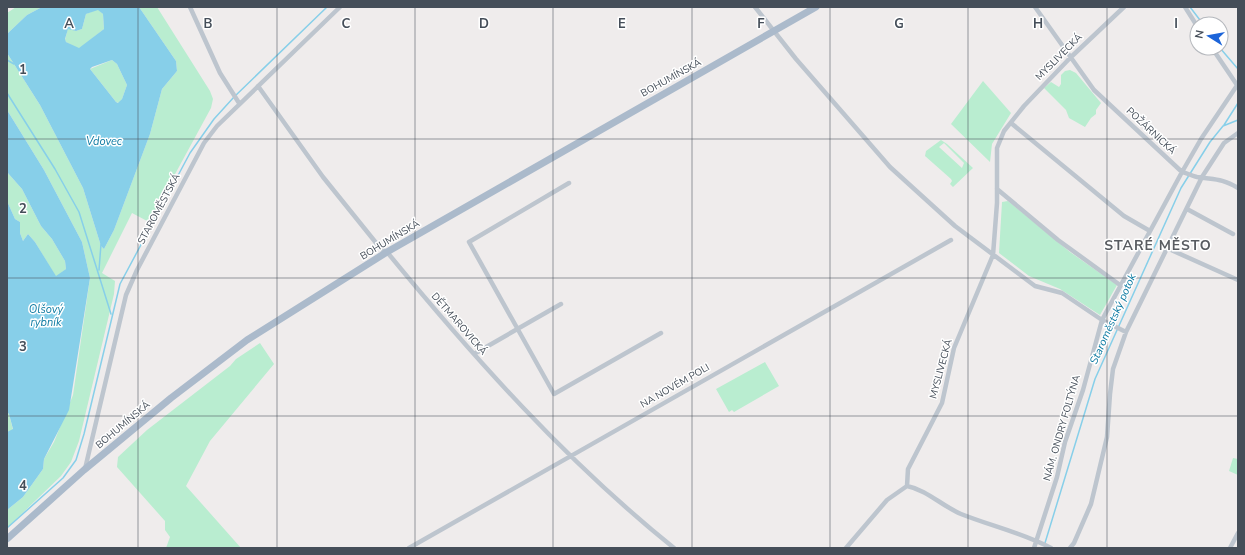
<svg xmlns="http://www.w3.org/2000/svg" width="1245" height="555" font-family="'Nunito Sans',sans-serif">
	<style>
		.green { fill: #b9edd0; fill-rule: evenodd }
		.water { fill: #87cfe9; fill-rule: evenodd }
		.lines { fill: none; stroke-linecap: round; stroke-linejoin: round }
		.stream { stroke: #87cfe9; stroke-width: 1.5 }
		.street { stroke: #bdc5ce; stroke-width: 4.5 }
		.primary { stroke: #abbacb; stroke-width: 7 }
		.grid { fill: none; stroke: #454e59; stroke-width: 1; stroke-opacity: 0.55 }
		.labels { text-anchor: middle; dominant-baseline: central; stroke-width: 3; stroke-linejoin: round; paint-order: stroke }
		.street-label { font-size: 10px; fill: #454e59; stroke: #fff }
		.water-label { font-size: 11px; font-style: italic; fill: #0e7ba2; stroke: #fff }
		.district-label { font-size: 14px; font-weight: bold; letter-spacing: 1px; fill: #595c61; stroke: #fff }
		.grid-label { font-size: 13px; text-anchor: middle; font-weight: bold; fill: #454e59; stroke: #fff; stroke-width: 3; stroke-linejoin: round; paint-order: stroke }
	</style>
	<rect width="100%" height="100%" fill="#efecec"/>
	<path class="green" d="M 16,7 L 42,7 L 27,15 L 7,34 L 7,13 Z
		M 139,7 L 157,7 L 210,91 L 213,99 L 211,108 L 149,222 L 132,213 L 102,273 L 115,281 L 114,294 L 79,441 L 71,462 L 61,476 L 7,528 L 7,510 L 23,497 L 43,469 L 44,459 L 54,442 L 73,395 L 90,278 L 82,242 L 44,170 L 7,110 L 7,53 L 40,105 L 83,188 L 101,246 L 104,249 L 114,230 L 150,134 L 162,89 L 177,71 L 176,61 Z
		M 98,9 L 103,14 L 104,29 L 79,49 L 66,42 L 65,40 L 68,28 L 76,31 L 82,29 L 86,14 Z
		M 112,60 L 117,64 L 127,85 L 122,99 L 119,103 L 116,102 L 90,69 Z
		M 1070,70 L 1076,73 L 1101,103 L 1096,110 L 1096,114 L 1091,118 L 1085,127 L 1069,118 L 1066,110 L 1044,88 L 1051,82 L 1059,87 L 1061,84 L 1061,75 L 1065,71 Z
		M 983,81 L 1011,113 L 992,144 L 990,162 L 951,124 Z
		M 941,140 L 947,144 L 973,168 L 953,187 L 950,184 L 952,181 L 951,179 L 925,156 L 926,151 ZM 944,143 L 964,163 L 962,168 L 939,147 Z
		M 7,172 L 22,189 L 41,226 L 52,239 L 65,261 L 66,269 L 56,277 L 35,242 L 28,234 L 23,241 L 20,233 L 20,222 L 15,219 L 7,201 Z
		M 1008,201 L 1070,252 L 1117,285 L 1100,315 L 1060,289 L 1029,276 L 999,253 L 1002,202 Z
		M 260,343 L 274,364 L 210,441 L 186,486 L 241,548 L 166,548 L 170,537 L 165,530 L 165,521 L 117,467 L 118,457 L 147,430 L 230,366 L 236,359 Z
		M 765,362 L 779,386 L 734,412 L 732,410 L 729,412 L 716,389 Z
		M 7,412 L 9,414 L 13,430 L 7,432 Z
		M 1233,458 L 1238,459 L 1238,475 L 1229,471 Z"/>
	<path class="water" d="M 42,7 L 139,7 L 176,61 L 177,71 L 162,89 L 150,134 L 114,230 L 104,249 L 101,246 L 83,188 L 40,105 L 7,53 L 7,34 L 27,15 ZM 98,10 L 103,14 L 104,29 L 79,48 L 66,42 L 65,39 L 68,29 L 76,31 L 82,29 L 86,14 ZM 112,60 L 117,64 L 127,85 L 122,99 L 118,103 L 116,102 L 90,69 L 92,67 Z
		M 7,110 L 44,170 L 82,242 L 90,278 L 69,410 L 44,459 L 43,469 L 23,497 L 7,510 L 7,432 L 13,429 L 9,414 L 7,412 L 7,201 L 15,219 L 20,222 L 20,233 L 23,241 L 28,234 L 35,242 L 56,276 L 66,269 L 65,261 L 52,239 L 41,226 L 22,189 L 7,172 Z"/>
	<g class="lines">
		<path class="stream" d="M 1190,7 L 1203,24
			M 1220,48 L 1238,69
			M 7,60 L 14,64
			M 7,93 L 55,169 L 79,212 L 111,314
			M 1224,125 L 1238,103
			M 99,270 L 101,244
			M 7,528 L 63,478 L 76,460 L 84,434 L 120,284 L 190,153 L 214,119 L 234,97 L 327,7
			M 1045,543 L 1095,379 L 1181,188 L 1210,142 L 1223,126 L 1238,120"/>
		<path class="street" d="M 190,7 L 220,73 L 239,103
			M 755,7 L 796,59 L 890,167 L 955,226 L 1035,286 L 1062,293 L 1102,320 L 1126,332
			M 1035,7 L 1094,90 L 1182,172 C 1187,173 1192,176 1197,177 C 1215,180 1221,178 1238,188
			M 1185,7 L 1197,26
			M 1212,48 L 1237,85
			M 258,86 L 323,177 L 381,249 L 387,252 C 474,358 567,462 674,548
			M 1011,123 L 1124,216 L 1150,231
			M 569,183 L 469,242 L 554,394 L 661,333
			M 997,189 L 1058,240 L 1120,285
			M 1187,209 L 1233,234
			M 1169,249 L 1238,280
			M 474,354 L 561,304
			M 85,469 L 126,295 L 137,270 L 204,143 L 217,126 L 340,7
			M 907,486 L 908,469 L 942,403 L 954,348 L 993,255 L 997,203 L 997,148 L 1004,131 L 1024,106 L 1070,58 L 1124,7
			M 409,548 L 951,240
			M 846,548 L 887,500 L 907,486 C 927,490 942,506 961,514 C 991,526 1023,533 1051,548
			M 1034,548 L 1057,477 L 1065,442 L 1083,390 L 1102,320 L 1182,172 L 1201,139 L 1238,84
			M 1070,548 L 1074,543 L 1091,504 L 1107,437 L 1110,394 L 1113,369 L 1126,332 L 1202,177 L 1224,143 L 1238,133
			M 1230,548 L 1238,533"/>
		<path class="primary" d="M 7,539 L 84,470 L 171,398 L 247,340 L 387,252 L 816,7"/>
	</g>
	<path class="grid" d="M 138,7 L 138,548M 277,7 L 277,548M 415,7 L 415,548M 553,7 L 553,548M 692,7 L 692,548M 830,7 L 830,548M 968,7 L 968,548M 1107,7 L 1107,548M 7,139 L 1238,139M 7,278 L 1238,278M 7,416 L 1238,416"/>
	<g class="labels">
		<g class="street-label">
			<text transform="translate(1059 57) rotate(-45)">MYSLIVECKÁ</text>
			<text transform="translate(671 78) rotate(-29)">BOHUMÍNSKÁ</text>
			<text transform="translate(1151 131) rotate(43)">POŽÁRNICKÁ</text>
			<text transform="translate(159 209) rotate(-62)">STAROMĚSTSKÁ</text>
			<text transform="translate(390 240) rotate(-31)">BOHUMÍNSKÁ</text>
			<text transform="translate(459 324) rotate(49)">DĚTMAROVICKÁ</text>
			<text transform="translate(941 369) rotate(-75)">MYSLIVECKÁ</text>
			<text transform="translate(675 386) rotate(-30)">NA NOVÉM POLI</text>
			<text transform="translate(123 425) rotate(-40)">BOHUMÍNSKÁ</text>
			<text transform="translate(1062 428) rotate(-74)">NÁM. ONDRY FOLTÝNA</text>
		</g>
		<g class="water-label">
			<text x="104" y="141">Vdovec</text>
			<text x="46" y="309">Olšový<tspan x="46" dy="13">rybník</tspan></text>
			<text transform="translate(1113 319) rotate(-66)">Staroměstský potok</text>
		</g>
		<g class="district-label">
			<text x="1158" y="245">STARÉ MĚSTO</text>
		</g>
	</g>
	<g class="grid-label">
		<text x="69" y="28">A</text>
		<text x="208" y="28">B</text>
		<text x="346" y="28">C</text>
		<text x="484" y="28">D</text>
		<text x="622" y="28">E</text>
		<text x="761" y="28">F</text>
		<text x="899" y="28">G</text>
		<text x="1038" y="28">H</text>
		<text x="1176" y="28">I</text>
		<text x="23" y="74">1</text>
		<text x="23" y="213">2</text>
		<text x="23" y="351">3</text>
		<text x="23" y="490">4</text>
	</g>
	<rect width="1245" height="555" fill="none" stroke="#454e59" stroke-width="16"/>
	<g transform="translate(1209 36) rotate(281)"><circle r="19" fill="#ffffff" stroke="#b5b8bd"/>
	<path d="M0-3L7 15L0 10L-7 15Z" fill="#1c64d9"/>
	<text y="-6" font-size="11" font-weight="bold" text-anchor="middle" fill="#454e59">N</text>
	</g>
</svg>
